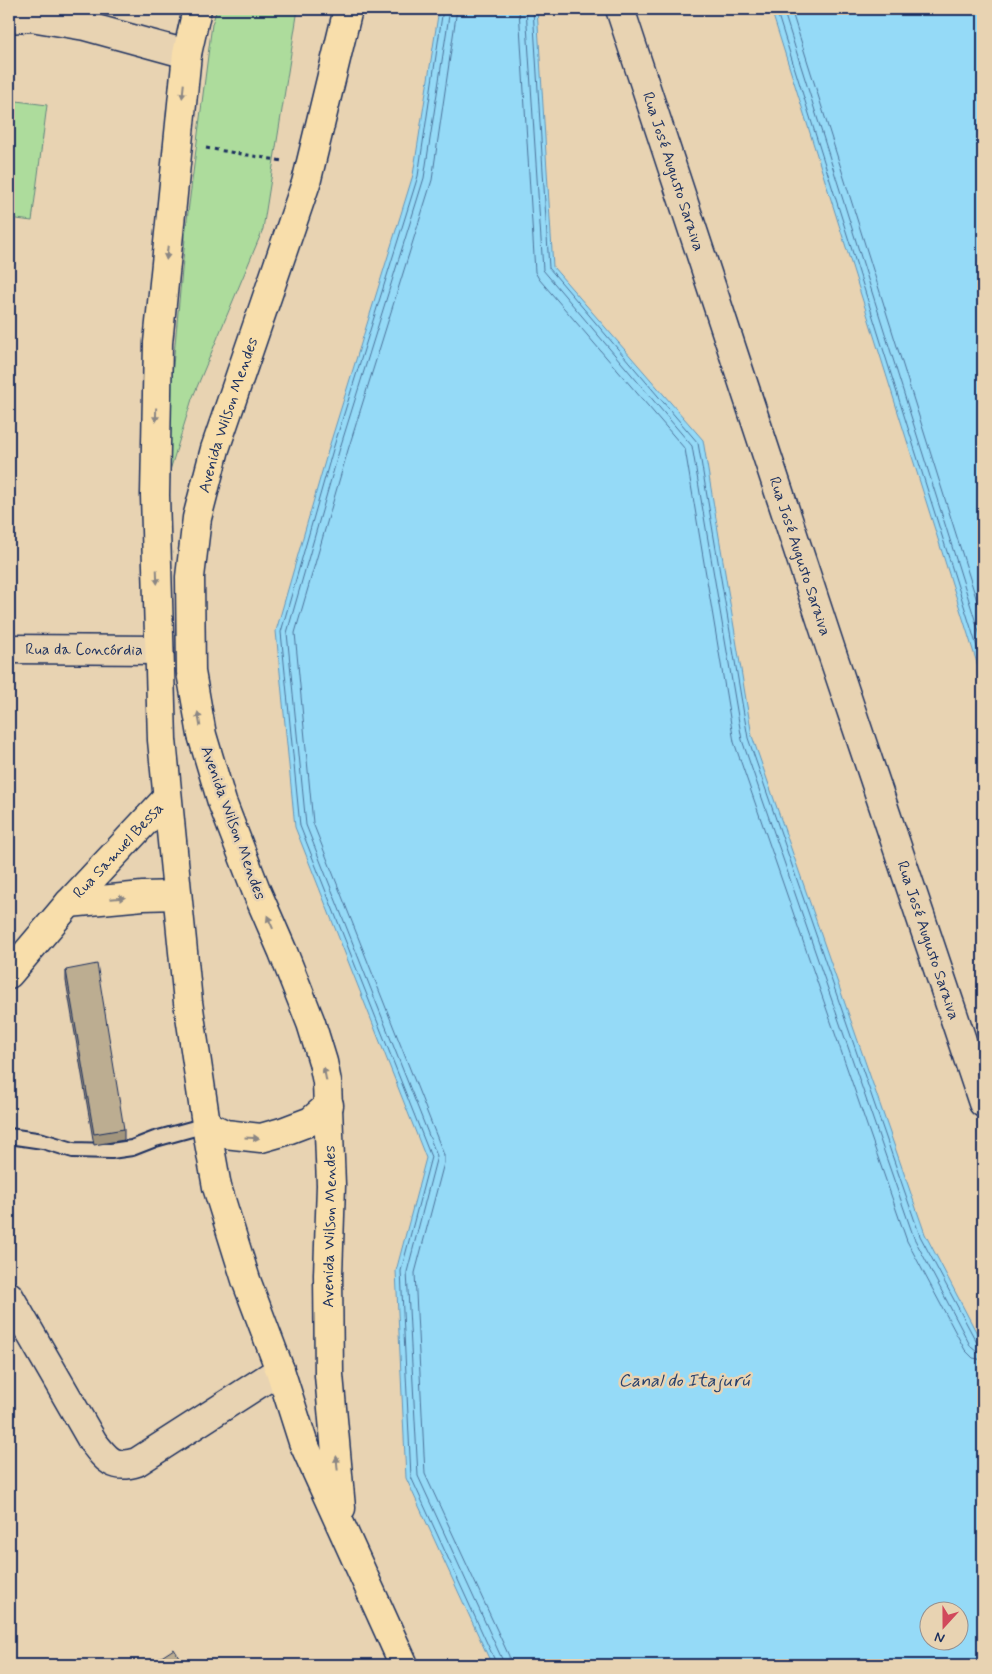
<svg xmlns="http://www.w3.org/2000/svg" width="992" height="1674" font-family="Mynerve,sans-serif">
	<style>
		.green { fill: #addc9c; stroke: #64867d }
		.water { fill: #95daf7; stroke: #6496ba; fill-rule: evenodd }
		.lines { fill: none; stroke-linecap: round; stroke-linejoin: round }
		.shore { stroke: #4c739b; stroke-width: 1 }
		.lane-casing { stroke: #1b2f5e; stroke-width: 18 }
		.street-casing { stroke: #1b2f5e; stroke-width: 31 }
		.primary-casing { stroke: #1b2f5e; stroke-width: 31 }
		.path { stroke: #1b2f5e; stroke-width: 3; stroke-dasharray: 4 4; stroke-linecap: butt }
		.lane { stroke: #e8d3b2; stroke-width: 14 }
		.street { stroke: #e8d3b2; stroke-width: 28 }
		.primary { stroke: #f8deab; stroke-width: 28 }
		.wall { fill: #a2957d; stroke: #1b2f5e }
		.building { fill: #bcad91; stroke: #1b2f5e }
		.oneway { fill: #8a8684 }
		.labels { text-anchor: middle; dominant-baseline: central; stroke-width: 5; stroke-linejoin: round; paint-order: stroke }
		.street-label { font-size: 16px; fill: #1b2f5e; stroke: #e8d3b2 }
		.water-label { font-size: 18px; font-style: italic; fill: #27406d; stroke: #e8d3b2 }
	</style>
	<rect width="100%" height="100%" fill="#e8d3b2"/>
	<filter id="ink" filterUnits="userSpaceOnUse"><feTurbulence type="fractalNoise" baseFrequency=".02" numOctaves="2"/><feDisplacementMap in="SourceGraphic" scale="10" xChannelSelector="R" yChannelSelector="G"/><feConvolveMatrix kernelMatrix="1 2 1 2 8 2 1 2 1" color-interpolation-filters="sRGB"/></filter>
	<g filter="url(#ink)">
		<path class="green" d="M 217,9 L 298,9 L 263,229 L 192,399 L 160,503 L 186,228 L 212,24 Z
			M 9,100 L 47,105 L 32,221 L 9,218 Z"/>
		<path class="water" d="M 439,9 L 537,9 L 553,267 L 703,440 L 752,736 L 925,1234 L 983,1345 L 983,1665 L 492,1665 L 406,1478 L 396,1271 L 426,1158 L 295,827 L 276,631 L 330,444 L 413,175 ZM 930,1612 L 960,1612 L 960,1642 L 930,1642 Z
			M 771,9 L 983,9 L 983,682 Z"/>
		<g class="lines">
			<path class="shore" d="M 443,9 L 418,176 L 334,446 L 281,632 L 300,826 L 431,1157 L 401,1271 L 411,1477 L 497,1665
				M 450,9 L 424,178 L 340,448 L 287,633 L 306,825 L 437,1156 L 407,1272 L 418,1476 L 502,1659 L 503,1665
				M 457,9 L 432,180 L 348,450 L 295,633 L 313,823 L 444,1155 L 444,1163 L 415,1273 L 425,1474 L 509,1656 L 510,1665
				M 519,9 L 535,272 L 539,279 L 685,449 L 734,742 L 907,1241 L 965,1350 L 973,1358 L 983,1360
				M 526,9 L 543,270 L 692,446 L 742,740 L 914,1238 L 971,1347 L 977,1352 L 983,1353
				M 533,9 L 549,268 L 698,443 L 748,738 L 920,1236 L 977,1343 L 983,1346
				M 776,9 L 983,666
				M 783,9 L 983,645
				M 791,9 L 983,620"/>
			<g class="lane-casing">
				<path id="lane" d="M 9,1136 L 43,1141 L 73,1150 L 111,1151 L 132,1148 L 155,1139 L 206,1125"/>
			</g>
			<g class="street-casing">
				<g id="street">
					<path id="s1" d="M 620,9 L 831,650 L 983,1103"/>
					<path d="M 9,19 L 31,17 L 85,26 L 187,54"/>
					<path id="s2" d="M 9,649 L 159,650"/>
					<path d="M 9,1296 L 93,1442 C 106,1459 114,1470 137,1462 L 280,1370"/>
				</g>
			</g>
			<g class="primary-casing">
				<g id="primary">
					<path d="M 197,9 L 187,54 L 158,343 L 155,495 L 162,740 L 188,1002 L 208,1137 L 217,1187 L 246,1280 L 280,1370 L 303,1442 L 404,1665"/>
					<path d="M 69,903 L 143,896 L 177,895"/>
					<path id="s3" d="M 9,974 L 69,903 L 167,798"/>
					<path d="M 206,1125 L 225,1134 L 261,1138 L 282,1132 L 311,1121 L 329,1105"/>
					<path id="s4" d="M 341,1508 L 329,1375 L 328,1275 L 331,1185 L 327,1082 L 323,1062 L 311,1023 L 283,952 L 256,890 L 222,802 L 202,735 L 191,672 L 190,577 L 197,518 L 215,449 L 306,183 L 348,9"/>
				</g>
			</g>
			<path class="path" d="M 206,148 L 283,161"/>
			<use href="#lane" class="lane"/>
			<use href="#street" class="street"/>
			<use href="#primary" class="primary"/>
		</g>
		<path class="wall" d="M 66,970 L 124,1129 L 124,1140 L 94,1145 L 66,981 Z"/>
		<path class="building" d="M 97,964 L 124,1129 L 94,1134 L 66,970 Z
			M 174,1649 L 184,1665 L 149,1665 Z"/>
		<defs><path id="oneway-solid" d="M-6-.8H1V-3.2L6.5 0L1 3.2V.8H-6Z" transform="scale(1.25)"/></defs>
		<g class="oneway">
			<use href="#oneway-solid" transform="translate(183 91) rotate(96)"/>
			<use href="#oneway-solid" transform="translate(167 253) rotate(96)"/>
			<use href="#oneway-solid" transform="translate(156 415) rotate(91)"/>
			<use href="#oneway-solid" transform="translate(157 577) rotate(88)"/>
			<use href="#oneway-solid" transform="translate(199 719) rotate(-100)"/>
			<use href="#oneway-solid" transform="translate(118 898) rotate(-5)"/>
			<use href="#oneway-solid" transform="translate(270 922) rotate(-114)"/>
			<use href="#oneway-solid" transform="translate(325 1074) rotate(-101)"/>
			<use href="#oneway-solid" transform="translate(252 1138) rotate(4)"/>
			<use href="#oneway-solid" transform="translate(337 1463) rotate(-95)"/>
		</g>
	</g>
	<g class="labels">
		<g class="street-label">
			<text stroke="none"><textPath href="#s1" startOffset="171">Rua José Augusto Saraiva</textPath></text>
			<text stroke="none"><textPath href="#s4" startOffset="1122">Avenida Wilson Mendes</textPath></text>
			<text stroke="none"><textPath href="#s1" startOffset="576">Rua José Augusto Saraiva</textPath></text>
			<text stroke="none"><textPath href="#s2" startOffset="75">Rua da Concórdia</textPath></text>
			<text transform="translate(233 823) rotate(70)">Avenida Wilson Mendes</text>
			<text stroke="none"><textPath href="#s3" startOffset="165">Rua Samuel Bessa</textPath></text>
			<text stroke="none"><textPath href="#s1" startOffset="981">Rua José Augusto Saraiva</textPath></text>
			<text stroke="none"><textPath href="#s4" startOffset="282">Avenida Wilson Mendes</textPath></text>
		</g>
		<g class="water-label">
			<text x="684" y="1381">Canal do Itajurú</text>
		</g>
	</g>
	<rect width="992" height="1674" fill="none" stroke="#e8d3b2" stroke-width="30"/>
	<rect x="15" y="15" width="962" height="1644" fill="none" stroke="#1b2f5e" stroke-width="2" filter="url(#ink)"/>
	<g transform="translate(944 1626) rotate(201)"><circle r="24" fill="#e8d3b2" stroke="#969190"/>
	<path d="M0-4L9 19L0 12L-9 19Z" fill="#d1495b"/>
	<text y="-8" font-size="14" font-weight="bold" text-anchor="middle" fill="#1b2f5e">N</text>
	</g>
</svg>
